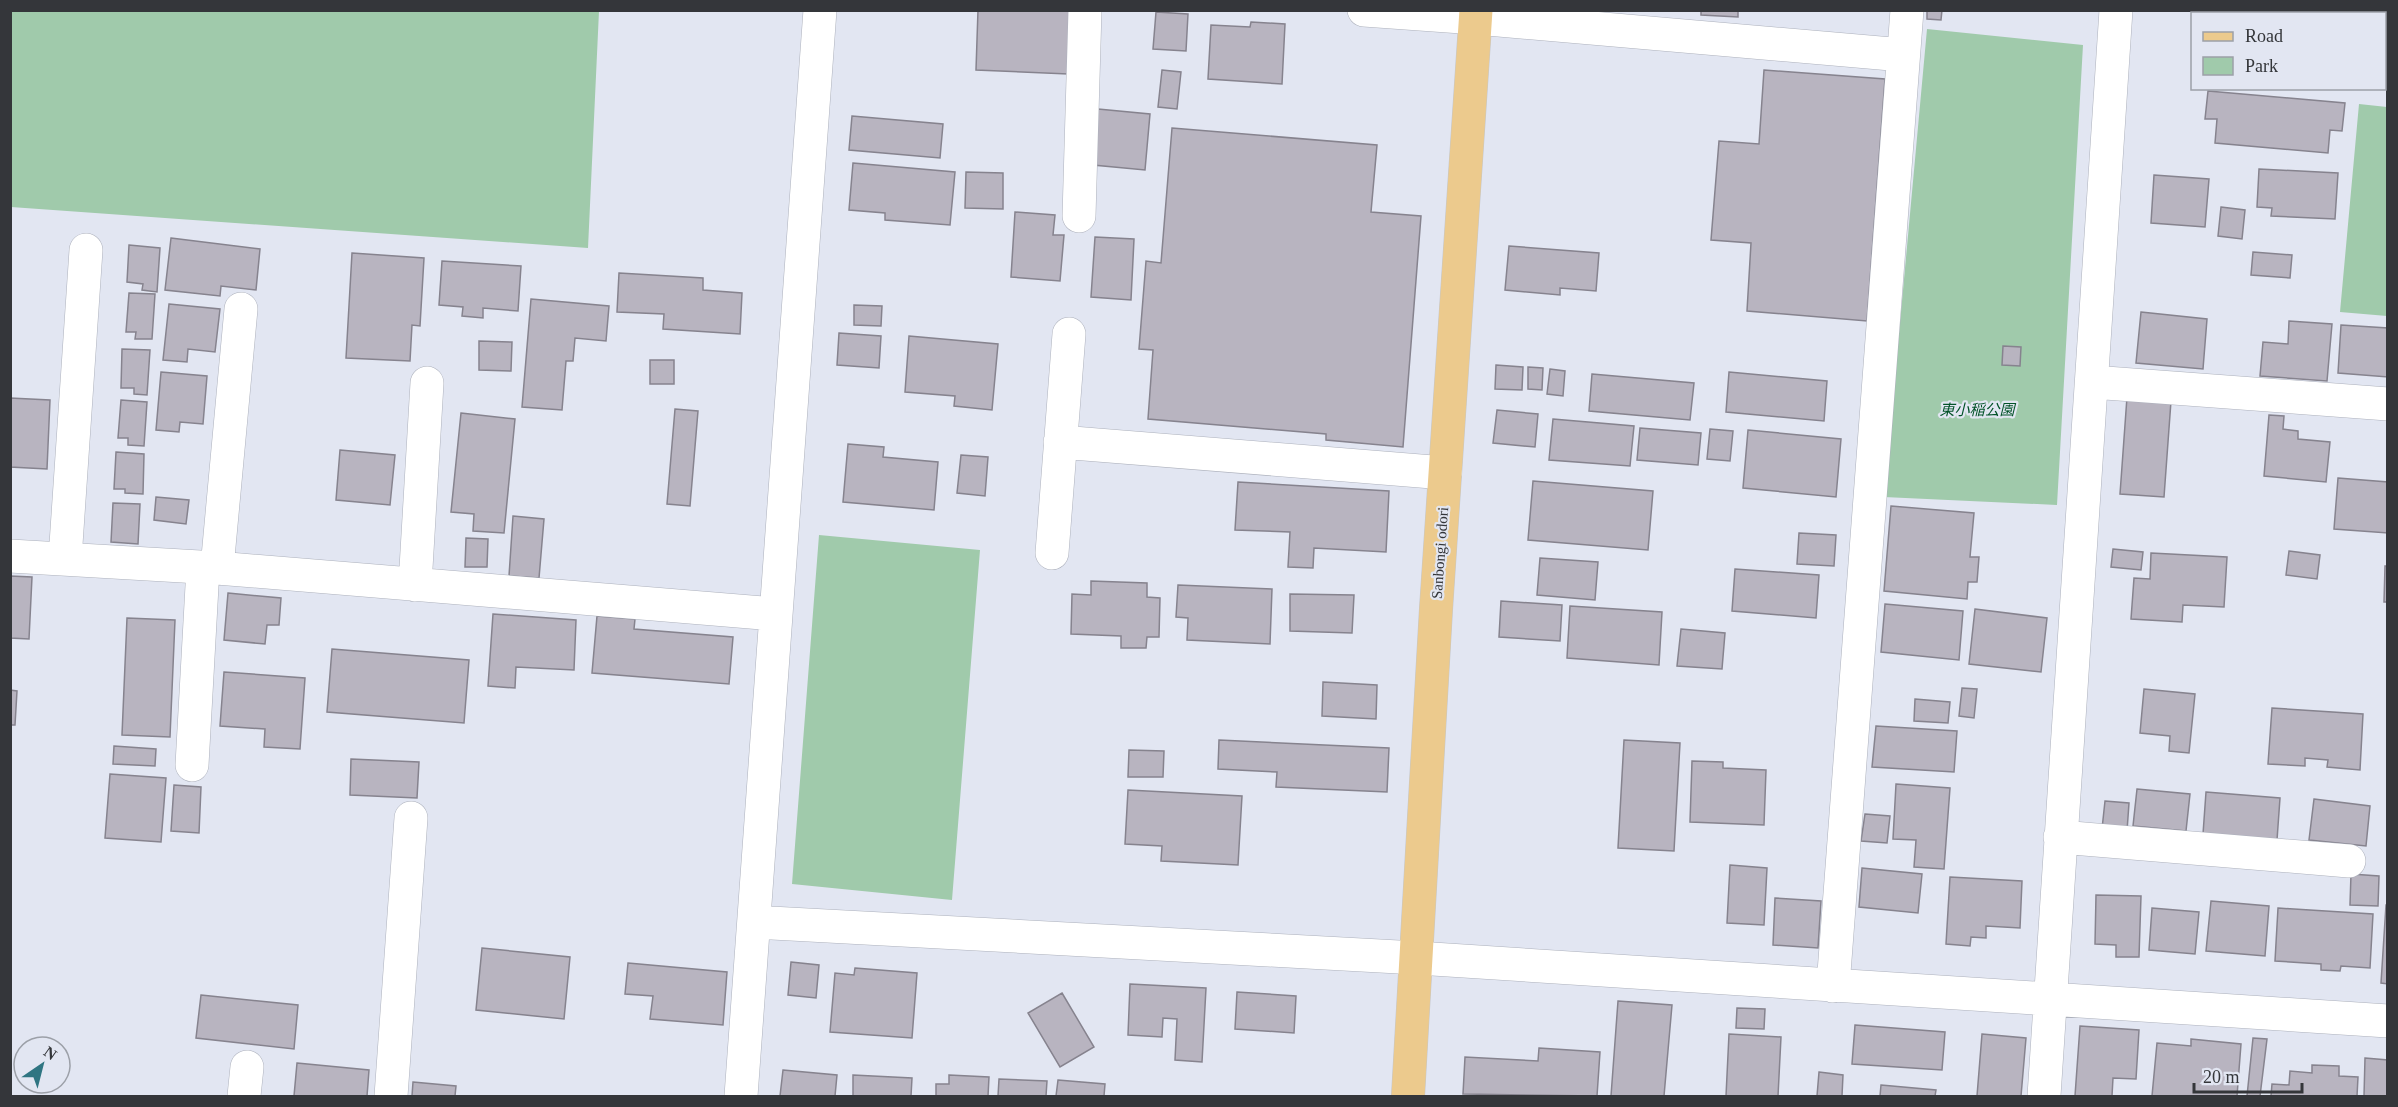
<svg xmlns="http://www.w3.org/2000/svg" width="2398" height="1107" font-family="'Times New Roman','Noto Sans JP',serif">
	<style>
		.green { fill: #a0caab }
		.building { fill: #b8b4c0; stroke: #86838e; stroke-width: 1.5 }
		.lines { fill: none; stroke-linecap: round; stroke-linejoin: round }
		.minor-casing { stroke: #adb1bc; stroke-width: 34 }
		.major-casing { stroke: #c6c7c8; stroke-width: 34 }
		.minor { stroke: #fff; stroke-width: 33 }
		.major { stroke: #ecca8d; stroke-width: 33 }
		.labels { text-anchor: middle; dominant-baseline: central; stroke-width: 4.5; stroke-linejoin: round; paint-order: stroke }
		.park-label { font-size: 15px; font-style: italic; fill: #035329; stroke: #e2e6f2 }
		.street-label { font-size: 15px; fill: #34363a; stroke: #e2e6f2 }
	</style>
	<rect width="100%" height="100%" fill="#e2e6f2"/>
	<path class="green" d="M 10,11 L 599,11 L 588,248 L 11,207 Z
		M 1927,29 L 2083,45 L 2057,505 L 1884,497 Z
		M 2359,104 L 2387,107 L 2387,316 L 2340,312 Z
		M 819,535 L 980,550 L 952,900 L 792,884 Z"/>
	<path class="building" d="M 978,10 L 1070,10 L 1068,74 L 976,70 Z
		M 1701,10 L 1738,10 L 1738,17 L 1701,15 Z
		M 1927,10 L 1942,10 L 1941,20 L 1927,19 Z
		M 1156,12 L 1188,14 L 1186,51 L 1153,49 Z
		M 1251,22 L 1285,24 L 1282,84 L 1208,79 L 1211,25 L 1250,27 Z
		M 1162,70 L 1181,72 L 1177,109 L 1158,107 Z
		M 1764,70 L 1885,79 L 1867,321 L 1747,311 L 1751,243 L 1711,240 L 1719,141 L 1759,144 Z
		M 2208,91 L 2345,103 L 2342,131 L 2330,130 L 2328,153 L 2215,143 L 2217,119 L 2205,119 Z
		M 1098,109 L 1150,114 L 1145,170 L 1093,165 Z
		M 852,116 L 943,124 L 940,158 L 849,150 Z
		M 1172,128 L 1377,145 L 1371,212 L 1421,216 L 1403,447 L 1326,440 L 1326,434 L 1148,419 L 1153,350 L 1139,349 L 1146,261 L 1161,263 Z
		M 853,163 L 955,172 L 950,225 L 885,220 L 885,213 L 849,210 Z
		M 2259,169 L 2338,173 L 2335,219 L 2271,216 L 2272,208 L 2257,207 Z
		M 966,172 L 1003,173 L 1003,209 L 965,208 Z
		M 2154,175 L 2209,179 L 2205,227 L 2151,223 Z
		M 2221,207 L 2245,210 L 2242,239 L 2218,236 Z
		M 1015,212 L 1055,215 L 1053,235 L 1064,235 L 1060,281 L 1011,277 Z
		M 1095,237 L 1134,239 L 1131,300 L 1091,297 Z
		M 171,238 L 260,249 L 256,290 L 221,286 L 220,296 L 165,290 Z
		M 129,245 L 160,248 L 157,292 L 142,290 L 143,284 L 127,282 Z
		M 1509,246 L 1599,253 L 1596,291 L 1560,288 L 1560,295 L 1505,290 Z
		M 2253,252 L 2292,255 L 2290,278 L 2251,275 Z
		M 352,253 L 424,258 L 420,326 L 412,325 L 410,361 L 346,358 Z
		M 442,261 L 521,266 L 518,311 L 483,308 L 483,318 L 462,316 L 463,307 L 439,305 Z
		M 619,273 L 703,278 L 703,290 L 742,293 L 740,334 L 663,329 L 664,314 L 617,312 Z
		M 129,293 L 155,294 L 152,339 L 135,339 L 136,332 L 126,332 Z
		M 531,299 L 609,306 L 606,341 L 575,338 L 573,361 L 566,361 L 562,410 L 522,407 Z
		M 169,304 L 220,309 L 215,352 L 188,349 L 187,362 L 163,360 Z
		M 854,305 L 882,306 L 881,326 L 854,325 Z
		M 2141,312 L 2207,319 L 2203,369 L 2136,363 Z
		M 2289,321 L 2332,324 L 2327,381 L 2260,376 L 2263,342 L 2288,344 Z
		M 2341,325 L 2388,328 L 2388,377 L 2338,373 Z
		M 839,333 L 881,336 L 879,368 L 837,365 Z
		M 909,336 L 998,344 L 992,410 L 954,406 L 955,396 L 905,392 Z
		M 479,341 L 512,342 L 511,371 L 479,370 Z
		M 2003,346 L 2021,347 L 2020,366 L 2002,365 Z
		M 122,349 L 150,350 L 147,395 L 134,394 L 134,388 L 121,388 Z
		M 650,360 L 674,360 L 674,384 L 650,384 Z
		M 1496,365 L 1523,367 L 1522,390 L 1495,389 Z
		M 1528,367 L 1543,368 L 1542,390 L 1528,389 Z
		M 1550,369 L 1565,371 L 1563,396 L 1547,394 Z
		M 161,372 L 207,376 L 203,424 L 180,422 L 179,432 L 156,430 Z
		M 1729,372 L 1827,381 L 1824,421 L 1726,412 Z
		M 1592,374 L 1694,383 L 1690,420 L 1589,411 Z
		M 2127,397 L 2171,401 L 2164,497 L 2120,494 Z
		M 10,398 L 50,400 L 47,469 L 10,467 Z
		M 121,400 L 147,402 L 144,446 L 128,445 L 128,438 L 118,438 Z
		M 675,409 L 698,411 L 690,506 L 667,504 Z
		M 1497,410 L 1538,414 L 1535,447 L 1493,443 Z
		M 461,413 L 515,419 L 504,533 L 473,531 L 474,514 L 451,512 Z
		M 2269,415 L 2284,416 L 2283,429 L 2298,431 L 2298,439 L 2330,442 L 2326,482 L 2264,476 Z
		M 1553,419 L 1634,426 L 1630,466 L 1549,460 Z
		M 1640,428 L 1701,433 L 1698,465 L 1637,460 Z
		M 1710,429 L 1733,431 L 1730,461 L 1707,459 Z
		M 1748,430 L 1841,439 L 1836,497 L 1743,488 Z
		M 848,444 L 884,447 L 883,457 L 938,462 L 934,510 L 843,502 Z
		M 340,450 L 395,455 L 390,505 L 336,500 Z
		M 116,452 L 144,454 L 143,494 L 125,493 L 125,489 L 114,489 Z
		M 961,455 L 988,457 L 985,496 L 957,493 Z
		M 2338,478 L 2388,482 L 2388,533 L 2334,529 Z
		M 1533,481 L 1653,491 L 1648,550 L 1528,540 Z
		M 1238,482 L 1389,491 L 1386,552 L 1314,548 L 1313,568 L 1288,567 L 1290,532 L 1235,530 Z
		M 156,497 L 189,500 L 186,524 L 154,520 Z
		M 113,503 L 140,504 L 138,544 L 111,542 Z
		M 1891,506 L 1974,513 L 1970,557 L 1979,557 L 1977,582 L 1968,582 L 1967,599 L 1884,591 Z
		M 513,516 L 544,519 L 539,578 L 509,576 Z
		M 1799,533 L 1836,535 L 1834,566 L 1797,564 Z
		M 466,538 L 488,539 L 487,567 L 465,567 Z
		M 2113,549 L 2143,552 L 2141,570 L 2111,567 Z
		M 2289,551 L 2320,555 L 2317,579 L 2286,575 Z
		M 2151,553 L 2227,557 L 2224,607 L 2183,605 L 2182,622 L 2131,619 L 2134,578 L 2150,579 Z
		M 1540,558 L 1598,562 L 1595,600 L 1537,595 Z
		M 2385,566 L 2388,566 L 2388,602 L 2384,602 Z
		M 1735,569 L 1819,575 L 1816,618 L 1732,611 Z
		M 10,576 L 32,577 L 29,639 L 10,638 Z
		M 1091,581 L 1147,583 L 1147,597 L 1160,598 L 1159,637 L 1147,637 L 1146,648 L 1121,648 L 1121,636 L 1071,634 L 1072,594 L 1091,595 Z
		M 1178,585 L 1272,589 L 1270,644 L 1187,640 L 1188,618 L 1176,617 Z
		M 228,593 L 281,598 L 279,625 L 267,625 L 265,644 L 224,640 Z
		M 1290,594 L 1354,595 L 1352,633 L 1290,631 Z
		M 1501,601 L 1562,605 L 1560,641 L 1499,637 Z
		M 1885,604 L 1963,611 L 1959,660 L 1881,652 Z
		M 1570,606 L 1662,612 L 1659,665 L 1567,658 Z
		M 1975,609 L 2047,618 L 2041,672 L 1969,664 Z
		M 493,614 L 576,620 L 574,670 L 516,667 L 515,688 L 488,686 Z
		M 597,616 L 635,619 L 634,629 L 733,637 L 729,684 L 592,673 Z
		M 127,618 L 175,620 L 170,737 L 122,735 Z
		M 1681,629 L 1725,633 L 1722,669 L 1677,666 Z
		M 332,649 L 469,660 L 464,723 L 327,712 Z
		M 224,672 L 305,678 L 300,749 L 264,747 L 265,729 L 220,726 Z
		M 1323,682 L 1377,685 L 1376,719 L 1322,716 Z
		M 1962,688 L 1977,689 L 1974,718 L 1959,716 Z
		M 2144,689 L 2195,694 L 2189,753 L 2169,751 L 2170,736 L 2140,733 Z
		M 10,690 L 17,691 L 15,725 L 10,725 Z
		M 1915,699 L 1950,702 L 1948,723 L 1914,721 Z
		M 2272,708 L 2363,714 L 2360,770 L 2327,767 L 2328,760 L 2305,758 L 2305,766 L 2268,764 Z
		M 1876,726 L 1957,731 L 1954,772 L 1872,767 Z
		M 1219,740 L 1389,748 L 1387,792 L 1276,787 L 1277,772 L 1218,769 Z
		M 1624,740 L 1680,743 L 1674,851 L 1618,848 Z
		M 114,746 L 156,749 L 155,766 L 113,764 Z
		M 1129,750 L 1164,751 L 1163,777 L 1128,777 Z
		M 351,759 L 419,762 L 417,798 L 350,795 Z
		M 1692,761 L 1723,762 L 1723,768 L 1766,770 L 1764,825 L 1690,822 Z
		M 110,774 L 166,778 L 161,842 L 105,838 Z
		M 1896,784 L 1950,788 L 1944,869 L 1914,867 L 1916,840 L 1893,839 Z
		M 174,785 L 201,787 L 199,833 L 171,831 Z
		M 2137,789 L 2190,794 L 2186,831 L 2133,826 Z
		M 1128,790 L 1242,796 L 1238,865 L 1161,861 L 1162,846 L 1125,844 Z
		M 2206,792 L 2280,798 L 2277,840 L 2203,834 Z
		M 2314,799 L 2370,806 L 2366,846 L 2309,840 Z
		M 2105,801 L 2129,803 L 2127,831 L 2102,829 Z
		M 1865,814 L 1890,816 L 1887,843 L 1861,841 Z
		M 1730,865 L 1767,868 L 1764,925 L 1727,923 Z
		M 1862,868 L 1922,874 L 1918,913 L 1859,907 Z
		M 2351,874 L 2379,876 L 2378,906 L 2350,905 Z
		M 1950,877 L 2022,881 L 2020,928 L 1986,926 L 1986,938 L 1971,937 L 1970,946 L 1946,944 Z
		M 2096,895 L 2141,896 L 2139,957 L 2116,957 L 2116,945 L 2095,944 Z
		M 1775,898 L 1821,901 L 1818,948 L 1773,945 Z
		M 2211,901 L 2269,906 L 2265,956 L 2206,951 Z
		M 2386,905 L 2388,905 L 2388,984 L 2381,983 Z
		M 2152,908 L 2199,912 L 2195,954 L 2149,950 Z
		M 2278,908 L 2373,914 L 2370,968 L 2341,966 L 2340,971 L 2321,970 L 2321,964 L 2275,961 Z
		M 482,948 L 570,957 L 564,1019 L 476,1010 Z
		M 791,962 L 819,965 L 816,998 L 788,995 Z
		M 628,963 L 727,972 L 723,1025 L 650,1019 L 653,996 L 625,994 Z
		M 855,968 L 917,973 L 912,1038 L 830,1032 L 835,973 L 854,975 Z
		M 1130,984 L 1206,988 L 1202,1062 L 1175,1060 L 1177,1019 L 1163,1018 L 1162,1037 L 1128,1035 Z
		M 1237,992 L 1296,996 L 1294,1033 L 1235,1029 Z
		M 1062,993 L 1094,1047 L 1060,1067 L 1028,1013 Z
		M 201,995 L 298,1005 L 294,1049 L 196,1038 Z
		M 1618,1001 L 1672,1005 L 1664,1096 L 1611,1096 Z
		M 1737,1008 L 1765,1009 L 1764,1029 L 1736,1028 Z
		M 1855,1025 L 1945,1032 L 1942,1070 L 1852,1064 Z
		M 2080,1026 L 2139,1030 L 2136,1079 L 2113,1078 L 2112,1096 L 2075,1096 Z
		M 1729,1034 L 1781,1037 L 1778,1096 L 1726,1096 Z
		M 1982,1034 L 2026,1038 L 2021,1096 L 1977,1096 Z
		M 2253,1038 L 2267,1039 L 2260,1096 L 2247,1096 Z
		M 2191,1039 L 2241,1044 L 2237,1096 L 2152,1096 L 2157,1043 L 2191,1046 Z
		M 1539,1048 L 1600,1052 L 1597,1096 L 1463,1094 L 1465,1057 L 1538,1061 Z
		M 2365,1058 L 2388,1060 L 2388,1096 L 2364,1096 Z
		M 297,1063 L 369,1070 L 367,1096 L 294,1096 Z
		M 2312,1065 L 2339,1066 L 2339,1076 L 2358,1077 L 2357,1096 L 2271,1096 L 2272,1084 L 2289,1085 L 2290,1071 L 2312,1073 Z
		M 783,1070 L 837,1075 L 835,1096 L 780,1096 Z
		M 1819,1072 L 1843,1075 L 1842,1096 L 1817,1096 Z
		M 853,1075 L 912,1078 L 911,1096 L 853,1096 Z
		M 949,1075 L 989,1077 L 988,1096 L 936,1096 L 936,1084 L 949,1084 Z
		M 999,1079 L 1047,1081 L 1046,1096 L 998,1096 Z
		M 1058,1080 L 1105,1084 L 1104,1096 L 1056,1096 Z
		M 413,1082 L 456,1086 L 455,1096 L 412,1096 Z
		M 1881,1085 L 1936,1090 L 1935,1096 L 1880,1096 Z"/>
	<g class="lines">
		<g class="minor-casing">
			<path id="minor" d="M 1364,10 L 1476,18 L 1903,55
				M 1079,216 L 1085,10
				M 2092,382 L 2388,404
				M 1060,442 L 1445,473
				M 1052,553 L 1069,334
				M 10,556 L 217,568 L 775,614
				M 65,559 L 86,250
				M 217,568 L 241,309
				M 415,585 L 427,383
				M 192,765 L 203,568
				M 2060,837 L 2349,861
				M 754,922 L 1417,958 L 2388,1021
				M 1833,986 L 1907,10
				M 244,1096 L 247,1067
				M 391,1096 L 411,818
				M 741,1096 L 820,10
				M 2044,1096 L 2116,10"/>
		</g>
		<g class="major-casing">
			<path id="major" d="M 1408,1096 L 1436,609 L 1476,10"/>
		</g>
		<use href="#minor" class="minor"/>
		<use href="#major" class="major"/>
	</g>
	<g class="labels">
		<g class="park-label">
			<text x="1977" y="410">東小稲公園</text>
		</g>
		<g class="street-label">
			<text transform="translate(1440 553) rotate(-86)">Sanbongi odori</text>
		</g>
	</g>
	<rect width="2398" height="1107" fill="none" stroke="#34363a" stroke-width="24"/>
	<rect x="2191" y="12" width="195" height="78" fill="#e2e6f2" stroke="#9ca0a8" stroke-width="1.5"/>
	<rect x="2203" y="32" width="30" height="9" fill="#ecca8d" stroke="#9ca0a8" stroke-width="1.5"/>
	<text x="2245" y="42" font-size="18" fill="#34363a">Road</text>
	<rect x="2203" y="57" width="30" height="18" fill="#a0caab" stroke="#9ca0a8" stroke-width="1.5"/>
	<text x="2245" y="72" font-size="18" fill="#34363a">Park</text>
	<g transform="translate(42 1065) rotate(35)"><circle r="28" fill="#e2e6f2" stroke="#9ca0a8" stroke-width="1.5"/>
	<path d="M0-4.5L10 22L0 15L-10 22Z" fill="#2f7582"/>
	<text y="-9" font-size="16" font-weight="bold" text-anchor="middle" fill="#34363a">N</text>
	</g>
	<path d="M2194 1083v9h108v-9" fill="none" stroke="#34363a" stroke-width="3"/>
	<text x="2203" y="1083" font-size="18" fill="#34363a" stroke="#e2e6f2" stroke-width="4.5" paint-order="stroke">20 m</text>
</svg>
